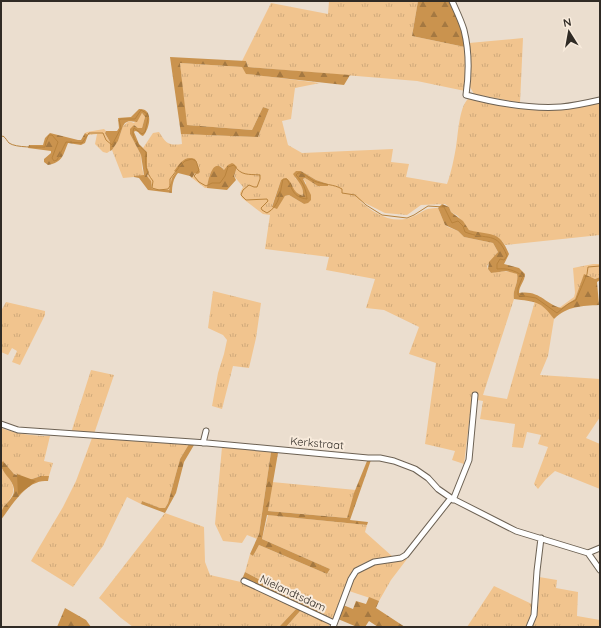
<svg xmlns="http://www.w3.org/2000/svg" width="601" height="628" font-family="Quicksand,sans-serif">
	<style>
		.grass { fill: url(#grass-tufts); fill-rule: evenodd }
		.forest { fill: url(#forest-firs) }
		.water { fill: #b9833d }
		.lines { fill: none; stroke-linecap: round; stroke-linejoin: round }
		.stream { stroke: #b9833d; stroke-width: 1 }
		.minor-casing { stroke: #6c6153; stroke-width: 7 }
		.minor { stroke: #fff; stroke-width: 5 }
		.labels { text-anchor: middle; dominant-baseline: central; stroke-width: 4; stroke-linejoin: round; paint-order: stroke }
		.street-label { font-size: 11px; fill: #302b25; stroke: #f8ebdc }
	</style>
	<defs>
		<pattern id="grass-tufts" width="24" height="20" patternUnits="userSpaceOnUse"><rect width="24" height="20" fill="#f1c48e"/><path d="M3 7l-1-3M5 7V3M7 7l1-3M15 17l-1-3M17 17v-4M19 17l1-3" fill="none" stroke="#cfa97a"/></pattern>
		<pattern id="forest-firs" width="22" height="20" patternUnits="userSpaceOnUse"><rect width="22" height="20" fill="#ca934e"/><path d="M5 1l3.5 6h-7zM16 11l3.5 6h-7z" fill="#a47841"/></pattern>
	</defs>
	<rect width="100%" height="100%" fill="#ebdecf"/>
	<path class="grass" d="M 329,1 L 418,1 L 412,36 L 465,47 L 465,91 L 417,81 L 248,67 L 246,61 L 242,61 L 271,3 L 328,14 Z
		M 523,38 L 520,103 L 474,94 L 470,87 L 469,43 Z
		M 180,63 L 242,67 L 247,74 L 320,83 L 295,88 L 291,119 L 282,121 L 288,145 L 302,153 L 393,149 L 391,162 L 409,164 L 406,177 L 447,184 C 451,173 454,159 456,147 C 458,136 459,107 468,99 L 546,109 L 560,110 L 600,103 L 600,235 L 505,245 L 502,241 L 469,230 L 458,216 L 451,212 L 449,207 L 445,204 L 421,205 L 407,215 L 385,213 L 359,200 C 373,213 392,225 412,217 C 424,212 423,208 438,208 L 445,225 L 448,227 L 458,231 L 464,237 L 493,243 L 498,252 L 487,266 L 488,269 L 491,273 C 500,271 508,270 517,274 C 519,283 512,290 514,299 L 483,395 L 507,399 L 535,301 L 547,309 L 554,319 L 548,356 L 540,375 L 600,379 L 600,417 L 586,438 L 600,444 L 600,489 L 555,471 L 546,479 L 538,489 L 534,484 L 548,447 L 538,444 L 541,435 L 527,432 L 523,448 L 512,447 L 515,424 L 480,419 L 483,401 L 472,399 L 464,464 L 452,460 L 455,451 L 425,444 L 436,363 L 409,354 L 419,327 L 384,310 L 366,308 L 375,279 L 326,270 L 329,257 L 265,249 L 270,215 L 263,214 L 242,198 L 240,193 L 243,187 L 234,176 L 237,167 L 224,170 L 222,167 L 219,166 L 210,174 L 207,188 L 205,188 L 192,178 L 196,172 L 200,172 L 175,171 L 176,172 L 169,190 L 152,189 L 151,183 L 147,176 L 149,172 L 147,167 L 147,152 L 143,148 L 153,133 L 159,132 C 166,143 168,146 182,144 L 181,134 L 258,137 L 269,109 L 263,107 L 252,130 L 186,125 ZM 296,171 L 301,171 L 316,180 L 328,184 L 310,181 L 305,178 L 303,179 L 306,183 L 304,204 L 289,195 L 285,196 L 282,200 L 272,206 L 281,180 L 292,185 L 293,190 L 303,197 C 304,190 301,182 295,178 Z
		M 142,113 L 145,117 L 142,128 L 138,128 L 134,125 L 130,134 L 141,155 L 142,168 L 144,176 L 134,176 L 134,177 L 123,178 L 112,150 L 118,141 L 123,126 L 129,121 L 134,123 Z
		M 104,129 L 106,131 L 105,133 L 110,142 L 110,151 L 107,153 L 103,152 L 95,144 L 97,134 L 88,135 L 85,133 L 87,132 Z
		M 593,264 L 600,264 L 600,277 L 595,279 L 584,275 L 575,299 L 561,308 L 559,308 L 574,297 L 575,293 L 573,268 Z
		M 213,291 L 261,303 L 256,338 L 249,368 L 233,366 L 222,409 L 212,406 L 218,373 L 224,354 L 227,340 L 223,335 L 208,328 Z
		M 6,302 L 45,311 L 45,315 L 20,365 L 12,362 L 17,351 L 12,348 L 8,355 L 1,352 L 1,311 Z
		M 91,370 L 114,375 L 94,434 L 71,433 Z
		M 1,428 C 17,434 33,436 50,436 L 44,461 L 53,463 L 49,476 L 41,476 L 29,480 L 14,474 L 4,462 L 2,463 Z
		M 92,438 L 189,444 L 180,459 L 168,503 L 165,508 L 160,508 L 142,501 L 141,504 L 127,497 L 103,546 L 73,587 L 31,561 L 63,507 L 76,481 Z
		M 222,447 L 271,452 L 259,534 L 257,539 L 247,535 L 242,543 L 223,541 L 215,524 Z
		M 1,468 C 18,488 17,491 1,511 Z
		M 272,482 L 356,490 L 347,518 L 268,511 Z
		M 165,513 L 204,527 L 205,562 L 210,575 L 241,582 L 296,609 L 279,627 L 133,627 L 121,618 L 99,598 Z
		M 268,515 L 367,525 L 365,532 L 393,557 C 381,558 370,559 360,565 C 348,572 339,604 333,618 L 330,619 L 307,604 L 245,572 L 250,554 L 253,556 L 259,545 L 327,574 L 330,569 L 262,539 Z
		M 406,558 L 407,559 L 391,580 L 379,601 L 349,591 C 351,585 353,579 357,574 C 368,561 391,562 406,558 Z
		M 539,577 L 557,580 L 556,588 L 578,592 L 577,616 L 600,620 L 600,627 L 532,627 C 540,611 539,595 539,577 Z
		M 494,586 L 534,605 L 532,614 L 527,627 L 467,627 Z
		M 301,610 L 322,621 L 324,620 L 330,623 L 329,627 L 286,627 Z"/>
	<path class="forest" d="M 418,1 L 450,1 L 463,31 L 465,47 L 412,36 Z
		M 170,57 L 246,61 L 248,67 L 350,75 L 344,85 L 246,74 L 242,67 L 180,63 L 187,125 L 252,130 L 263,107 L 269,109 L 258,137 L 181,134 Z
		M 139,109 C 154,108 150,128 143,136 C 139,135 139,131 135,131 L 134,132 L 139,144 L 147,152 L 147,167 L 149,172 L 147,176 L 151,181 L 152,189 L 169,190 L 172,178 L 176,172 L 174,171 C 180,163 185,155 195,159 L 200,172 L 198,174 L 195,173 L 192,178 L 190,176 L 178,173 C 173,179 172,186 172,193 L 148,190 L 139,178 L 134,177 L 134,176 L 144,175 L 141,155 L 130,134 L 130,129 L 134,125 L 138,128 L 142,128 L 145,117 L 142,113 L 137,122 L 129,121 L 125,123 L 123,126 L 118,141 L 112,150 L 110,151 L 110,142 L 105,133 L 106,131 L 117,131 L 119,128 L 118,118 L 131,117 Z
		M 50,133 L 78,140 L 81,140 L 85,133 L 88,135 L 85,143 L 81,145 L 68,143 C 63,155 63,162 48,165 L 44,162 L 44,159 L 51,153 L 51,151 L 28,148 L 29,145 L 43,145 L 45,138 Z
		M 232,163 L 234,164 L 237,167 L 234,176 L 236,180 L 227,190 L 207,188 C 208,180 213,156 224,170 L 228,165 Z
		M 296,171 L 301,171 L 316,180 L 328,184 L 328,186 L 318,186 L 305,178 L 303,179 L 311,195 L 311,200 L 308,203 L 304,204 L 289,195 L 285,196 L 277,209 L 272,207 L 281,180 L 286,178 C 295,184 290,191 303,196 C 304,186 298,182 293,174 Z
		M 442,204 L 449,207 L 451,212 L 463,221 L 469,230 C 490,236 499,229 509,254 L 504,264 L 519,268 L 525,274 C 525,281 519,286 519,293 C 540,290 545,304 561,308 L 575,299 L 584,274 L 595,279 L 600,277 L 600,280 L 597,282 L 599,305 C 582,306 567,306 554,319 C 540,300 535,302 514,299 C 512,290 519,283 517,274 L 506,271 L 491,273 L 488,269 L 489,262 L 498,252 L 493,243 L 464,237 L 458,231 L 445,225 L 438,208 Z
		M 189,444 L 194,445 L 184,462 L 176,493 L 165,513 L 141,504 L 142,501 L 160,508 L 165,508 L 168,503 L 180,459 Z
		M 271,452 L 278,453 L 268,511 L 347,518 L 354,493 L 367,461 L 371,460 L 350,520 L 368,522 L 367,525 L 267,515 L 262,539 L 330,569 L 327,574 L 259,545 L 253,556 L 250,554 L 259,534 Z
		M 3,461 L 14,474 L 29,480 L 41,476 L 49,476 L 48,481 C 44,481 40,481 36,483 C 23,487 9,509 1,520 C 1,517 0,513 2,510 C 5,503 15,498 14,489 C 13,479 1,473 1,464 Z
		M 245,572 L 307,604 L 326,616 L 322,622 L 301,610 L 286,627 L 279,627 L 296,609 L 241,582 Z
		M 369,597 L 379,601 L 376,608 L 405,627 L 378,627 L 369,621 L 365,627 L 357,627 L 338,619 L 343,605 L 353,609 L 356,601 L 366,604 Z
		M 65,608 L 86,620 L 91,627 L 57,627 Z"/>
	<path class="water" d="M 17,474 L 36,481 L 18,495 Z"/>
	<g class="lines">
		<path class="stream" d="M 1,137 L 3,136 C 6,138 7,141 9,143 C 16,148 37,147 45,147 L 46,142 L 49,135 L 52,135 L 58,142 L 52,158 L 54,161 L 57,160 L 66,142 L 82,143 L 89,133 L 103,133 L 106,140 L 112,145 L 121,128 L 119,120 L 121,119 L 135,119 L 141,110 L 146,113 L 148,118 L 145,132 L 142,134 L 134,128 C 130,138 139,146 146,152 C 145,164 145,171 153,181 L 152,188 L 159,190 L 168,189 L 170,186 L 170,179 L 180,166 L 185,161 L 192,159 L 196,161 L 199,170 L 194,176 L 199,182 L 206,186 L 212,183 L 220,183 L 225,176 L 228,167 L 234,165 C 241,176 248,174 260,175 L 260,179 L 257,187 L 254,187 L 249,185 L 243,190 L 241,195 L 246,200 L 267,199 L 268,201 L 261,208 L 262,210 L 267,213 C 280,206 280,192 283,179 L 287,179 C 293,189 292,197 307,199 C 306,189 303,182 296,175 L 298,173 C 304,172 308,178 314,181 C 324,185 334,184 342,189 L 342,193 L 355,195 L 366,205 L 382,215 L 407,218 L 414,215 L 428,206 L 444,207 L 452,223 L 458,221 L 463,226 L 465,232 C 487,241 497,230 507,256 L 504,260 L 500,259 L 497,264 L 497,269 C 507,268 514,270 523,276 L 518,288 L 518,295 L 536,298 L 557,313 L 568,304 L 576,300 L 587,274 L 588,267 L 600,266
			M 600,273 L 599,275 L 600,276"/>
		<g class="minor-casing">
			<path id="minor" d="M 452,1 C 456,10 461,20 464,30 C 469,50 469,74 466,95 C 496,103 530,109 561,107 C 574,106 587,103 600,100
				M 1,424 L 18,430 L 207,443 L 368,458 L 380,458 L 394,461 L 415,469 L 428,478 L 438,489 L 451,498 L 516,531 L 588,553 L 600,570
				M 203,443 L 206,431
				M 453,500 L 469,460 L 475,395
				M 588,553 L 600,548
				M 244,581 L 334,623
				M 333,627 L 351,579 L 356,571 L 374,562 L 401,558 L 406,555 L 451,498
				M 529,627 L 534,615 L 537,571 L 541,538"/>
		</g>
		<use href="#minor" class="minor"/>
	</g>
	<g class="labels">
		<g class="street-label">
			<text transform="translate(317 443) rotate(5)">Kerkstraat</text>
			<text transform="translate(293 593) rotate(25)">Nielandtsdam</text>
		</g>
	</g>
	<rect width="601" height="628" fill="none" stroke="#302b25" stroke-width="4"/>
	<g transform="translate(569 32) rotate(349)" stroke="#f8ebdc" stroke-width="3" paint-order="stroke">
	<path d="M0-3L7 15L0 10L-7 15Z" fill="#302b25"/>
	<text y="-6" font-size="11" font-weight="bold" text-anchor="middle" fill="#302b25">N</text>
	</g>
</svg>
